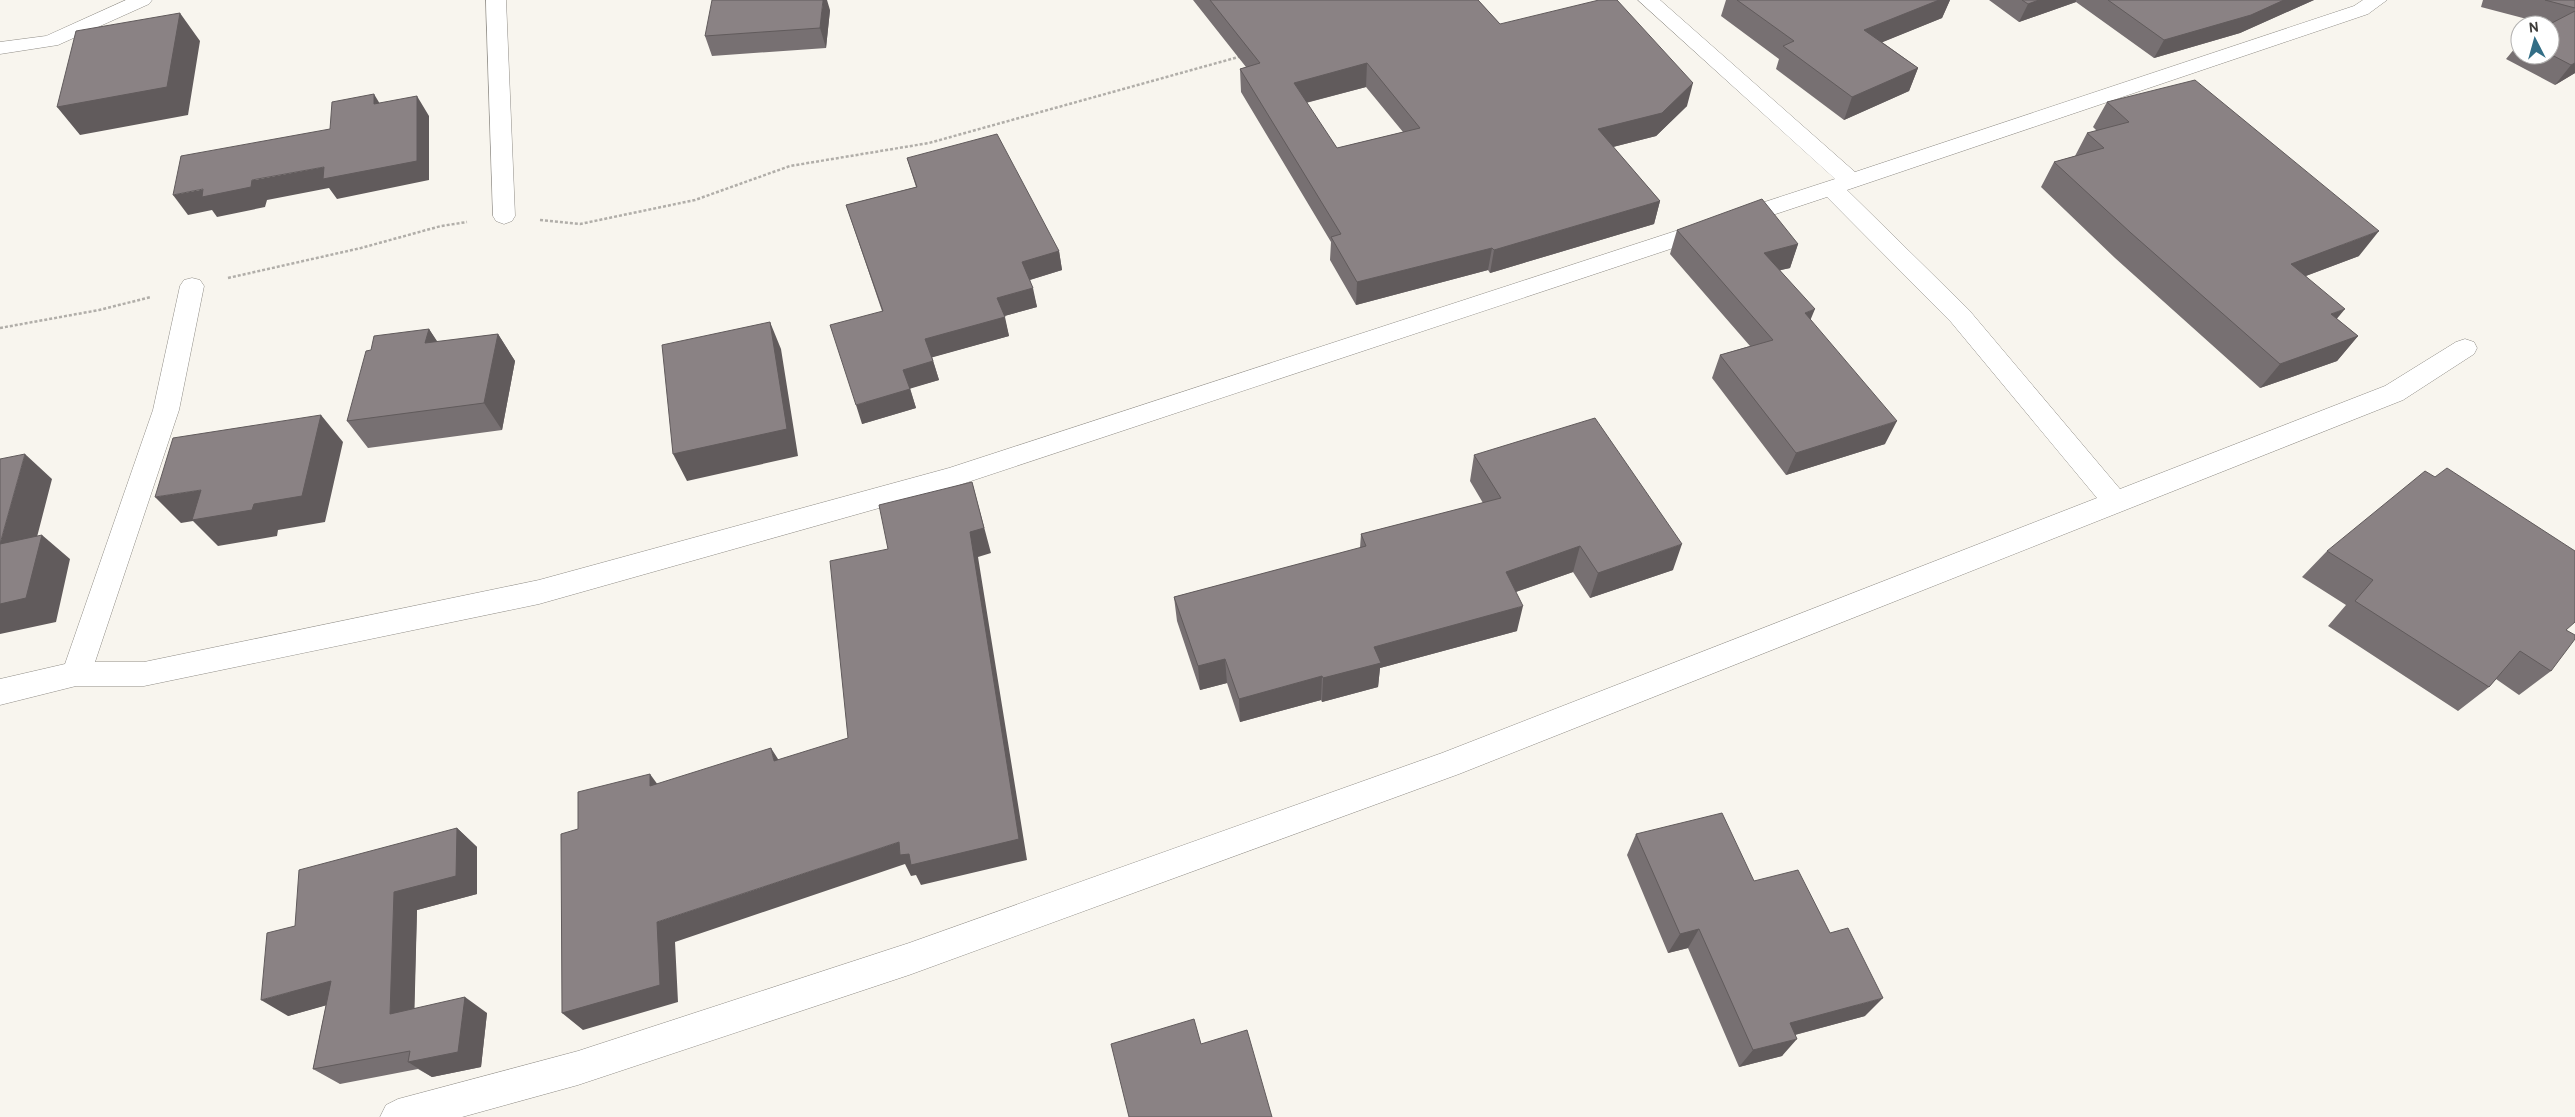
<svg xmlns="http://www.w3.org/2000/svg" width="2575" height="1117" font-family="Overpass,sans-serif">
	<style>
		.lines { fill: none; stroke-linecap: round; stroke-linejoin: round }
		.minor-casing { stroke: #908d87; stroke-width: 1 }
		.path { stroke: #b1aea9; stroke-width: 2.5; stroke-dasharray: 3 2; stroke-linecap: butt }
		.minor { fill: #fff; fill-rule: evenodd }
		.wall { fill: #777072; fill-rule: evenodd }
		.shaded-wall { fill: #615b5c }
		.building { fill: #8a8284; stroke: #615b5c; fill-rule: evenodd }
	</style>
	<rect width="100%" height="100%" fill="#f8f5ee"/>
	<g class="lines">
		<g class="minor-casing">
			<path id="minor" d="M 126,0 L 152,0 L 149,4 L 58,45 L 0,54 L 0,42 L 46,36 Z
				M 486,0 L 506,0 L 515,216 L 512,221 L 504,224 L 496,221 L 493,216 Z
				M 1638,0 L 1660,0 L 1855,172 L 2354,6 L 2363,0 L 2387,0 L 2368,14 L 1847,190 L 1969,310 L 2120,489 L 2385,386 L 2456,342 L 2465,339 L 2474,342 L 2477,348 L 2474,354 L 2403,400 L 1459,774 L 909,975 L 578,1085 L 462,1117 L 380,1117 L 386,1105 L 398,1099 L 578,1051 L 909,943 L 1442,753 L 2097,498 L 1951,322 L 1827,197 L 950,488 L 539,604 L 144,686 L 76,686 L 0,705 L 0,679 L 65,664 L 153,410 L 180,286 L 184,280 L 192,278 L 200,280 L 204,286 L 179,410 L 95,662 L 144,662 L 539,580 L 949,468 L 1835,179 Z"/>
		</g>
		<path class="path" d="M 540,220 L 580,224 L 695,200 L 790,166 L 929,143 L 1242,56
			M 228,278 L 361,248 L 441,226 L 467,222
			M 0,328 L 99,310 L 151,297"/>
		<use href="#minor" class="minor"/>
	</g>
	<path class="wall" d="M 1193,0 L 1478,0 L 1500,24 L 1687,106 L 1656,136 L 1613,147 L 1660,201 L 1654,224 L 1490,273 L 1488,270 L 1356,305 L 1330,260 L 1331,242 L 1241,92 L 1240,69 L 1246,67 ZM 1366,87 L 1403,132 L 1337,148 L 1306,103 Z
		M 1726,0 L 1950,0 L 1942,18 L 1882,42 L 1918,68 L 1909,91 L 1844,120 L 1776,69 L 1779,59 L 1721,16 Z
		M 1989,0 L 2314,0 L 2240,33 L 2154,58 L 2076,2 L 2019,22 Z
		M 2483,0 L 2575,0 L 2575,73 L 2555,85 L 2506,59 L 2520,42 L 2520,55 L 2550,55 L 2550,25 L 2481,7 Z
		M 830,10 L 826,48 L 712,56 L 705,36 Z
		M 2107,102 L 2359,256 L 2306,276 L 2337,319 L 2358,336 L 2337,361 L 2260,388 L 2115,258 L 2041,187 L 2054,162 L 2075,156 L 2087,133 L 2097,131 L 2093,127 Z
		M 907,158 L 1059,251 L 1062,270 L 1030,280 L 1037,307 L 1004,316 L 1009,336 L 932,357 L 939,380 L 910,388 L 916,408 L 862,424 L 882,311 L 846,205 L 916,187 Z
		M 1677,230 L 1798,244 L 1790,268 L 1780,270 L 1810,319 L 1885,444 L 1786,475 L 1712,378 L 1720,355 L 1750,346 L 1670,254 Z
		M 429,329 L 437,342 L 498,334 L 515,361 L 502,430 L 368,448 L 347,421 L 371,350 Z
		M 1474,455 L 1673,570 L 1590,598 L 1573,572 L 1516,592 L 1517,631 L 1380,668 L 1378,687 L 1322,702 L 1321,700 L 1240,722 L 1227,683 L 1200,690 L 1177,621 L 1174,597 L 1360,548 L 1361,534 L 1483,503 L 1470,481 Z
		M 2327,551 L 2566,630 L 2551,671 L 2519,695 L 2496,679 L 2489,687 L 2458,711 L 2328,626 L 2346,605 L 2302,577 Z
		M 457,828 L 477,847 L 477,894 L 417,910 L 414,1008 L 487,1013 L 481,1067 L 432,1077 L 418,1069 L 340,1084 L 313,1069 L 326,1005 L 288,1016 L 295,926 Z
		M 1636,834 L 1754,881 L 1865,1016 L 1795,1035 L 1782,1056 L 1739,1067 L 1688,948 L 1668,953 L 1627,855 Z"/>
	<path class="shaded-wall" d="M 823,0 L 827,0 L 830,10 L 826,48 L 820,28 Z
		M 1939,0 L 1950,0 L 1942,18 L 1856,53 L 1864,30 Z
		M 2039,0 L 2076,0 L 2076,2 L 2019,22 L 2028,4 Z
		M 2284,0 L 2314,0 L 2240,33 L 2154,58 L 2164,40 Z
		M 180,13 L 200,41 L 188,115 L 80,135 L 57,107 Z
		M 1367,63 L 1366,87 L 1293,106 L 1294,83 Z
		M 2575,63 L 2575,73 L 2555,85 L 2571,65 Z
		M 1918,68 L 1909,91 L 1844,120 L 1852,97 Z
		M 1693,83 L 1687,106 L 1656,136 L 1593,152 L 1598,129 Z
		M 374,94 L 386,114 L 374,104 Z
		M 417,96 L 429,116 L 429,180 L 337,199 L 329,188 L 267,200 L 265,207 L 217,217 L 212,210 L 188,215 L 173,195 L 324,167 Z
		M 1660,201 L 1654,224 L 1490,273 L 1494,250 Z
		M 2379,231 L 2359,256 L 2273,288 L 2291,264 Z
		M 1798,244 L 1790,268 L 1756,276 L 1764,253 Z
		M 1492,248 L 1488,270 L 1356,305 L 1357,282 Z
		M 1059,251 L 1062,270 L 1026,281 L 1022,262 Z
		M 1033,288 L 1037,307 L 1001,317 L 997,298 Z
		M 1815,309 L 1805,333 L 1805,313 Z
		M 2345,309 L 2325,333 L 2331,314 Z
		M 1005,317 L 1009,336 L 930,358 L 925,339 Z
		M 770,322 L 781,349 L 798,456 L 687,481 L 673,454 Z
		M 429,329 L 447,356 L 425,343 Z
		M 498,334 L 515,361 L 502,430 L 484,403 Z
		M 2358,336 L 2337,361 L 2260,388 L 2280,364 Z
		M 933,361 L 939,380 L 909,389 L 903,370 Z
		M 910,389 L 916,408 L 862,424 L 856,405 Z
		M 321,415 L 343,442 L 325,522 L 278,530 L 277,536 L 218,546 L 193,521 L 181,523 L 155,497 L 201,490 Z
		M 1897,421 L 1885,444 L 1786,475 L 1796,453 Z
		M 25,454 L 52,479 L 29,568 L 0,544 Z
		M 972,482 L 991,553 L 978,557 L 1027,860 L 921,885 L 916,875 L 911,876 L 905,864 L 675,942 L 678,1002 L 583,1030 L 562,1013 L 657,922 L 899,842 L 970,532 Z
		M 42,535 L 70,559 L 56,622 L 0,634 L 0,604 Z
		M 1682,544 L 1673,570 L 1590,598 L 1598,573 Z
		M 1580,546 L 1573,572 L 1501,597 L 1506,572 Z
		M 1523,606 L 1517,631 L 1380,668 L 1378,687 L 1322,702 L 1323,678 L 1374,647 Z
		M 1225,659 L 1227,683 L 1200,690 L 1198,666 Z
		M 1322,676 L 1321,700 L 1240,722 L 1239,699 Z
		M 771,748 L 785,770 L 774,761 Z
		M 650,774 L 666,796 L 650,786 Z
		M 457,828 L 477,847 L 477,894 L 417,910 L 414,1029 L 390,1014 L 394,892 Z
		M 1699,929 L 1688,948 L 1668,953 L 1680,934 Z
		M 331,981 L 356,997 L 288,1016 L 261,1000 Z
		M 465,997 L 487,1013 L 481,1067 L 432,1077 L 408,1062 Z
		M 1883,998 L 1865,1016 L 1775,1040 L 1790,1023 Z
		M 1797,1039 L 1782,1056 L 1739,1067 L 1753,1050 Z"/>
	<path class="building" d="M 712,0 L 823,0 L 820,28 L 705,36 Z
		M 1210,0 L 1478,0 L 1500,24 L 1599,0 L 1617,0 L 1693,83 L 1662,113 L 1598,129 L 1660,201 L 1494,250 L 1492,248 L 1357,282 L 1331,237 L 1341,234 L 1240,69 L 1260,63 ZM 1367,63 L 1420,128 L 1337,148 L 1294,83 Z
		M 1737,0 L 1939,0 L 1864,30 L 1918,68 L 1852,97 L 1783,46 L 1794,41 Z
		M 2022,0 L 2039,0 L 2028,4 Z
		M 2108,0 L 2284,0 L 2251,15 L 2164,40 Z
		M 2545,0 L 2575,0 L 2575,8 Z
		M 2575,11 L 2575,63 L 2571,65 L 2550,54 L 2550,25 L 2548,25 Z
		M 180,13 L 167,87 L 57,107 L 76,31 Z
		M 2195,80 L 2379,231 L 2291,264 L 2345,309 L 2331,314 L 2358,336 L 2280,364 L 2131,233 L 2054,162 L 2104,148 L 2087,133 L 2129,122 L 2107,102 Z
		M 374,94 L 374,104 L 417,96 L 417,161 L 323,179 L 324,167 L 252,180 L 251,187 L 202,197 L 203,189 L 173,195 L 181,156 L 330,129 L 332,102 Z
		M 997,134 L 1059,251 L 1022,262 L 1033,288 L 997,298 L 1005,317 L 925,339 L 933,361 L 903,370 L 910,389 L 856,405 L 830,325 L 883,311 L 846,205 L 917,187 L 907,158 Z
		M 1762,199 L 1798,244 L 1764,253 L 1815,309 L 1805,313 L 1897,421 L 1796,453 L 1720,355 L 1773,340 L 1677,230 Z
		M 770,322 L 787,429 L 673,454 L 662,345 Z
		M 429,329 L 425,343 L 498,334 L 484,403 L 347,421 L 366,351 L 371,350 L 374,336 Z
		M 321,415 L 302,496 L 254,504 L 252,510 L 192,520 L 201,490 L 155,497 L 173,438 Z
		M 1595,418 L 1682,544 L 1598,573 L 1580,546 L 1506,572 L 1523,606 L 1374,647 L 1381,663 L 1323,678 L 1322,676 L 1239,699 L 1225,659 L 1198,666 L 1174,597 L 1366,546 L 1361,534 L 1501,498 L 1474,455 Z
		M 25,454 L 0,544 L 0,459 Z
		M 2447,468 L 2575,551 L 2575,622 L 2566,630 L 2575,635 L 2575,639 L 2551,671 L 2520,651 L 2489,687 L 2355,601 L 2373,580 L 2327,551 L 2425,471 L 2435,477 Z
		M 972,482 L 984,528 L 970,532 L 1019,839 L 911,865 L 909,854 L 900,855 L 899,842 L 657,922 L 660,985 L 562,1013 L 561,834 L 578,829 L 578,792 L 650,774 L 650,786 L 771,748 L 774,761 L 848,738 L 830,561 L 888,549 L 879,505 Z
		M 42,535 L 26,598 L 0,604 L 0,544 Z
		M 1722,813 L 1754,881 L 1798,870 L 1830,933 L 1848,928 L 1883,998 L 1790,1023 L 1797,1039 L 1753,1050 L 1699,929 L 1680,934 L 1636,834 Z
		M 457,828 L 456,876 L 394,892 L 390,1014 L 465,997 L 458,1052 L 408,1062 L 410,1051 L 313,1069 L 331,981 L 261,1000 L 267,933 L 295,926 L 299,870 Z
		M 1194,1019 L 1201,1044 L 1247,1030 L 1272,1117 L 1129,1117 L 1111,1044 Z"/>
	<g transform="translate(2535 40) rotate(354)"><circle r="24" fill="#ffffff" stroke="#b2b1b0"/>
	<path d="M0-4L9 19L0 12L-9 19Z" fill="#336e86"/>
	<text y="-8" font-size="14" font-weight="bold" text-anchor="middle" fill="#3e3c3a">N</text>
	</g>
</svg>
